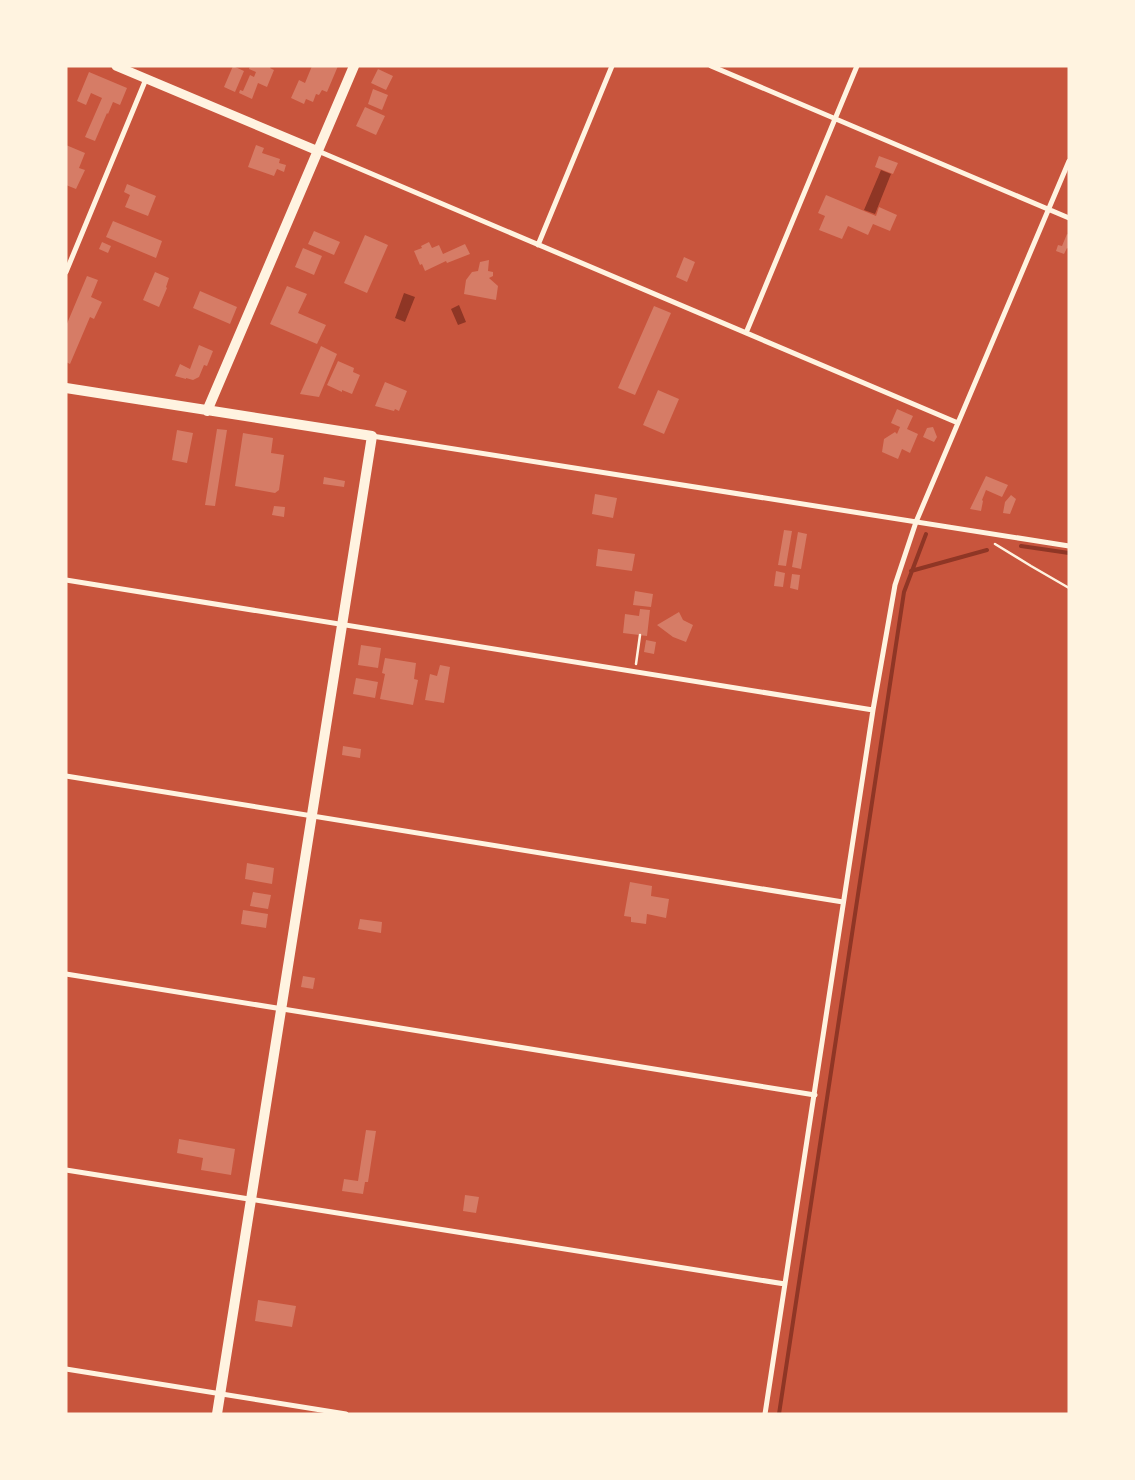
<svg xmlns="http://www.w3.org/2000/svg" width="1135" height="1480" font-family="Barlow,sans-serif">
	<style>
		.water { fill: #8f3625 }
		.lines { fill: none; stroke-linecap: round; stroke-linejoin: round }
		.stream { stroke: #8f3625; stroke-width: 4 }
		.building { fill: #d67c66 }
		.path { stroke: #fff3e0; stroke-width: 2.5 }
		.minor { stroke: #fff3e0; stroke-width: 5 }
		.tertiary { stroke: #fff3e0; stroke-width: 9 }
		.secondary { stroke: #fff3e0; stroke-width: 10 }
	</style>
	<rect width="100%" height="100%" fill="#c8553d"/>
	<path class="water" d="M 881,170 L 891,174 L 875,214 L 864,210 Z
		M 404,293 L 415,297 L 405,322 L 395,318 Z
		M 459,305 L 466,322 L 458,325 L 451,309 Z"/>
	<g class="lines">
		<path class="stream" d="M 1021,546 L 1069,553
			M 911,571 L 987,550
			M 779,1414 L 904,592 L 926,534"/>
	</g>
	<path class="building" d="M 233,66 L 244,71 L 235,92 L 224,87 Z
		M 250,66 L 271,66 L 270,68 L 274,70 L 267,87 L 258,83 L 252,99 L 239,93 L 240,90 L 243,91 L 250,75 L 254,77 L 256,72 L 249,69 Z
		M 312,66 L 338,66 L 327,92 L 322,90 L 319,95 L 316,94 L 313,102 L 306,99 L 304,104 L 291,98 L 299,80 L 305,83 Z
		M 378,69 L 393,76 L 386,90 L 371,83 Z
		M 89,72 L 127,88 L 120,105 L 113,102 L 108,114 L 107,113 L 95,141 L 85,137 L 102,98 L 91,93 L 86,105 L 77,101 Z
		M 373,89 L 388,95 L 382,110 L 368,104 Z
		M 365,107 L 385,116 L 376,135 L 356,126 Z
		M 66,145 L 85,153 L 79,168 L 85,170 L 76,189 L 66,185 Z
		M 256,145 L 264,148 L 262,153 L 280,159 L 279,163 L 286,165 L 284,172 L 277,169 L 274,176 L 248,167 Z
		M 879,156 L 898,163 L 893,174 L 875,167 Z
		M 127,184 L 156,196 L 148,216 L 125,207 L 130,195 L 124,192 Z
		M 826,195 L 876,216 L 879,207 L 897,215 L 890,231 L 873,224 L 868,235 L 848,226 L 842,239 L 819,230 L 825,216 L 818,213 Z
		M 113,221 L 162,241 L 156,258 L 106,237 Z
		M 314,231 L 340,242 L 334,255 L 308,244 Z
		M 1067,234 L 1069,235 L 1069,249 L 1067,248 L 1064,254 L 1056,251 L 1058,245 L 1062,246 Z
		M 365,235 L 388,245 L 367,293 L 344,283 Z
		M 102,242 L 111,246 L 108,253 L 99,249 Z
		M 429,242 L 432,248 L 439,245 L 443,254 L 465,244 L 470,254 L 447,263 L 446,261 L 425,271 L 422,264 L 420,265 L 414,251 L 422,248 L 421,246 Z
		M 303,248 L 322,256 L 314,275 L 295,267 Z
		M 684,257 L 695,262 L 687,282 L 676,277 Z
		M 489,260 L 488,271 L 493,272 L 493,276 L 489,278 L 498,286 L 496,300 L 464,294 L 466,280 L 472,272 L 478,271 L 480,262 Z
		M 155,272 L 169,278 L 166,287 L 167,288 L 159,307 L 143,300 Z
		M 87,276 L 98,280 L 91,297 L 102,302 L 94,319 L 90,317 L 70,364 L 66,362 L 66,326 Z
		M 287,286 L 307,294 L 298,313 L 326,325 L 317,344 L 270,324 Z
		M 200,291 L 237,307 L 230,324 L 193,308 Z
		M 654,306 L 671,313 L 635,395 L 618,388 Z
		M 199,345 L 213,351 L 207,366 L 204,365 L 199,377 L 193,380 L 186,378 L 186,379 L 175,376 L 180,364 L 190,369 Z
		M 321,346 L 337,354 L 319,397 L 300,394 Z
		M 338,361 L 354,368 L 353,372 L 360,375 L 352,394 L 342,390 L 342,392 L 327,385 Z
		M 385,382 L 407,391 L 399,411 L 395,409 L 394,411 L 375,406 Z
		M 658,390 L 679,399 L 664,434 L 643,425 Z
		M 897,409 L 913,416 L 907,429 L 918,434 L 910,453 L 902,449 L 898,459 L 882,452 L 884,439 L 895,432 L 897,434 L 900,427 L 891,423 Z
		M 933,427 L 937,437 L 934,442 L 923,437 L 927,428 Z
		M 217,429 L 227,430 L 215,506 L 205,505 Z
		M 177,430 L 193,433 L 187,463 L 172,460 Z
		M 243,433 L 273,438 L 271,453 L 284,455 L 279,490 L 275,493 L 235,486 Z
		M 986,476 L 1008,485 L 1002,497 L 986,490 L 982,500 L 983,501 L 981,511 L 970,509 Z
		M 324,477 L 345,481 L 344,487 L 323,484 Z
		M 595,494 L 617,498 L 613,518 L 592,514 Z
		M 1011,495 L 1016,499 L 1010,514 L 1003,513 L 1005,502 Z
		M 274,506 L 285,507 L 284,517 L 272,515 Z
		M 784,530 L 792,531 L 786,566 L 778,565 Z
		M 798,532 L 807,534 L 801,569 L 792,567 Z
		M 598,549 L 635,554 L 632,571 L 596,566 Z
		M 776,571 L 785,573 L 783,587 L 774,586 Z
		M 792,574 L 800,575 L 798,590 L 790,588 Z
		M 635,591 L 653,594 L 651,607 L 633,605 Z
		M 640,609 L 650,610 L 647,636 L 623,633 L 625,614 L 639,616 Z
		M 679,612 L 683,620 L 693,625 L 686,642 L 673,637 L 657,625 Z
		M 646,640 L 656,642 L 654,654 L 644,652 Z
		M 361,645 L 381,648 L 378,668 L 358,665 Z
		M 385,658 L 416,663 L 414,679 L 418,680 L 413,705 L 380,699 L 385,674 L 382,673 Z
		M 440,665 L 450,667 L 444,703 L 425,700 L 430,674 L 437,676 Z
		M 356,678 L 378,682 L 375,698 L 353,694 Z
		M 343,746 L 361,749 L 360,758 L 342,755 Z
		M 247,863 L 274,868 L 272,884 L 245,879 Z
		M 630,882 L 652,886 L 651,896 L 669,899 L 666,918 L 647,914 L 646,924 L 631,922 L 631,917 L 624,916 Z
		M 253,892 L 271,895 L 268,909 L 250,906 Z
		M 243,910 L 268,914 L 266,928 L 241,924 Z
		M 360,919 L 382,922 L 381,933 L 358,929 Z
		M 303,976 L 315,978 L 313,989 L 301,987 Z
		M 366,1130 L 376,1131 L 368,1182 L 365,1182 L 363,1194 L 342,1191 L 344,1179 L 358,1181 Z
		M 179,1139 L 235,1149 L 231,1175 L 201,1170 L 203,1158 L 177,1153 Z
		M 465,1195 L 479,1197 L 476,1213 L 463,1211 Z
		M 258,1300 L 296,1306 L 292,1327 L 255,1321 Z"/>
	<g class="lines">
		<path class="path" d="M 995,544 L 1031,566 L 1069,588
			M 636,664 L 640,635"/>
		<path class="minor" d="M 711,66 L 1069,218
			M 318,151 L 958,423
			M 538,245 L 612,66
			M 66,272 L 146,79
			M 746,333 L 857,66
			M 372,436 L 1069,546
			M 66,580 L 873,710
			M 66,776 L 843,902
			M 66,974 L 815,1095
			M 66,1170 L 785,1284
			M 66,1369 L 346,1414
			M 765,1414 L 873,710 L 895,585 L 916,522 L 1069,161"/>
		<path class="tertiary" d="M 116,66 L 318,151"/>
		<path class="secondary" d="M 66,388 L 372,436 L 217,1414
			M 207,411 L 354,66"/>
	</g>
	<rect width="1135" height="1480" fill="none" stroke="#fff3e0" stroke-width="135"/>
</svg>
